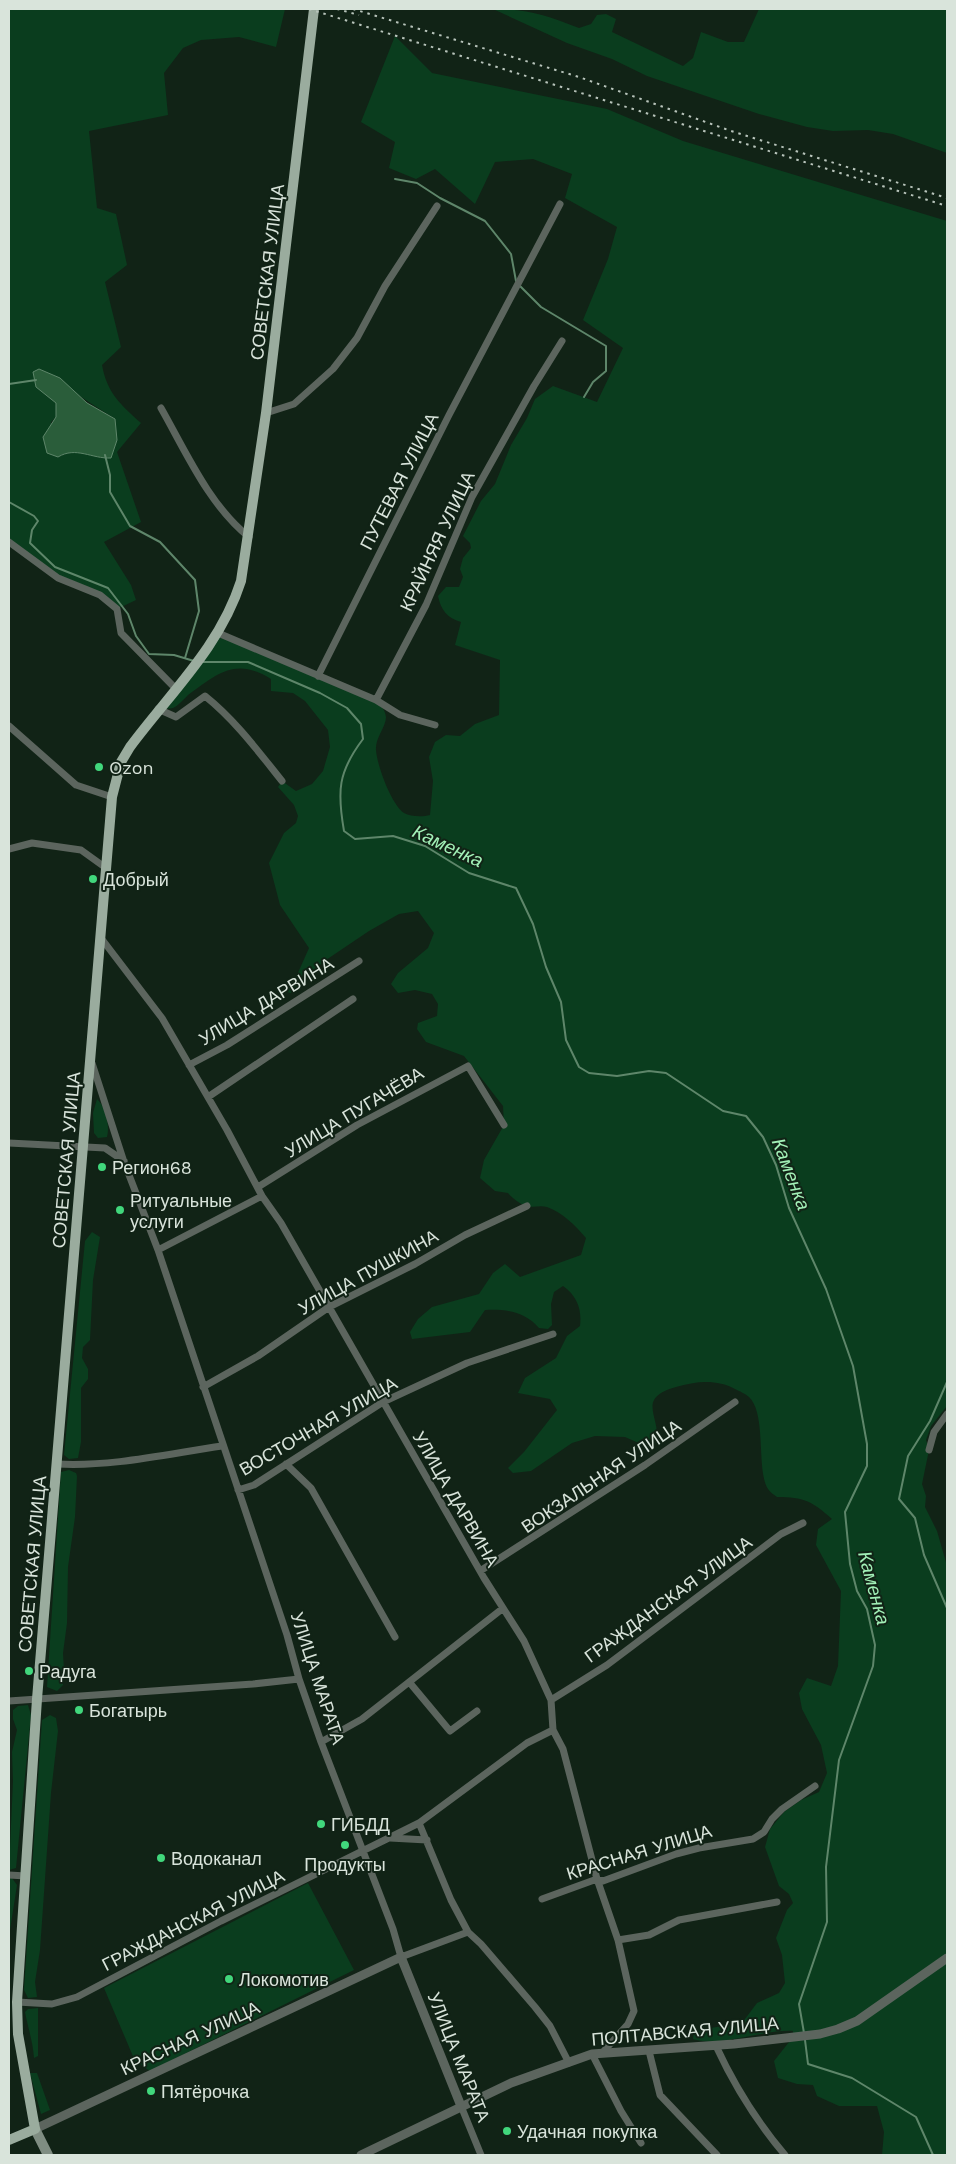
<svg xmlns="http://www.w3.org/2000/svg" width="956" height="2164" font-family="'Work Sans',sans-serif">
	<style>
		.green { fill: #0a3d1e; fill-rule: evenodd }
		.water { fill: #2a5d3a; stroke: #5e866a }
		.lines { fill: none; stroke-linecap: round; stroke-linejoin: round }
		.stream { stroke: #5e866a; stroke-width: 2 }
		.minor { stroke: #5c655e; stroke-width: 7 }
		.tertiary { stroke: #5c655e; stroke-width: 9 }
		.secondary { stroke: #7f8d82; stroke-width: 10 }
		.primary { stroke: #9aac9e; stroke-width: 10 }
		.rail { stroke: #b8c4bb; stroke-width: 2; stroke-dasharray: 2.5 5; stroke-linecap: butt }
		.poi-dot { fill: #41d77c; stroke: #112316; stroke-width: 2 }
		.labels { text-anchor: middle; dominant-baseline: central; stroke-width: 4; stroke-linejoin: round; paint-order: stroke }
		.street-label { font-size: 18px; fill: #d9e4db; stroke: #112316 }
		.poi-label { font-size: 18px; fill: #d9e4db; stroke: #112316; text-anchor: start }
		.water-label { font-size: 19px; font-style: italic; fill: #a2f0b7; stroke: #112316 }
	</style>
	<rect width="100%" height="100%" fill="#112316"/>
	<path class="green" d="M 9,9 L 285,9 L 276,47 L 239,37 L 201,40 L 183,48 L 164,73 L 168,115 L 89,131 L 97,208 L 116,214 L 127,265 L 105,282 L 121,347 L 102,365 C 107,393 121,405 141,423 L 117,452 L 141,522 L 104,542 L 131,585 L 136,600 L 117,609 L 100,595 L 58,578 L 9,542 ZM 36,386 L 78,395 L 115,419 L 101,458 C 88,451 71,449 58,457 L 51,422 L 56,417 L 56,403 Z
		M 493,9 C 529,9 546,15 579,28 L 591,24 L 597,15 L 606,14 L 616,19 L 612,32 L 683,66 L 693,58 L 701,32 L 728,42 L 744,42 L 759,9 L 947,9 L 947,153 L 893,134 L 868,130 L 833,131 L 807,127 L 759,114 L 647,76 L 612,59 L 567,43 Z
		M 395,36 L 432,73 L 607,109 L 683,141 L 947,221 L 947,1406 L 931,1426 L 926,1440 L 929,1450 L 922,1484 L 926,1496 L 925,1507 L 937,1531 L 947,1566 L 947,2155 L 882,2155 L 884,2132 L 877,2106 L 839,2106 L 817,2096 L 813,2085 L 797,2084 L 778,2078 L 774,2061 L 793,2037 L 793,2031 C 765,2029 717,2048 693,2039 L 694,2031 L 728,2025 L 745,2019 L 757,2003 L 779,1993 L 785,1983 L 782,1955 L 776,1938 L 787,1910 L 793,1903 L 789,1894 L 779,1886 L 765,1847 L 770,1829 L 784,1812 L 801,1800 L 819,1792 L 827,1773 L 821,1745 L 802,1709 L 799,1693 L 807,1678 L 831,1686 L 838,1666 L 841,1591 L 816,1545 L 818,1529 L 832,1519 C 812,1501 804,1497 777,1497 C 774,1495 770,1492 768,1489 C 756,1471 767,1414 749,1397 C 746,1394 739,1391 735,1389 C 717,1379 696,1381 676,1387 C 636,1398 660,1416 657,1441 L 650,1445 L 641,1444 L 625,1437 L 595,1436 L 572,1443 L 531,1471 L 513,1473 L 508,1468 L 524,1452 L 557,1410 L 550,1399 L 518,1393 L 525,1378 L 556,1358 L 567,1336 L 580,1326 C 582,1309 577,1296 563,1286 L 554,1292 L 551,1304 L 552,1325 L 548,1329 L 539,1328 C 525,1311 505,1309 485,1310 L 470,1332 L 412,1339 L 410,1332 L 418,1319 L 432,1307 L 479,1294 L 493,1273 L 505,1264 L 520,1277 L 581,1255 L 586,1238 C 575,1225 563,1213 547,1207 C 540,1205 533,1208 527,1206 C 521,1205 512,1198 508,1193 L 495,1191 L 480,1178 L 484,1160 L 504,1125 L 503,1106 L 464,1056 L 426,1042 L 417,1029 L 418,1023 L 437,1016 L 438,1004 L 432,994 L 415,990 L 398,993 L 391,984 L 398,973 L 428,948 L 434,933 L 418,911 L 399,914 L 369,931 L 323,962 L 291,993 L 283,991 L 297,975 L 309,948 L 280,905 L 269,863 L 284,833 L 296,823 L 298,816 L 294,805 L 278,787 L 282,781 L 296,791 L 312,784 L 323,771 L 330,747 L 328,730 L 305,701 L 293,693 L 271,691 L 271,679 C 236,657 218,673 188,695 C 184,699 178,706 173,708 C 169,709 162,709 158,709 L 218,633 L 376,700 C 381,705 385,710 386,717 C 386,727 375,738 376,750 C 377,765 391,804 404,813 C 411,817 423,817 430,815 L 433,781 L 429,757 L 435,742 L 446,735 L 460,736 L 475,724 L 499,715 L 500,660 L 455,645 L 461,622 C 447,618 441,610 438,596 L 446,587 L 459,587 L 463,577 L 460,569 L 463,558 L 471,548 L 470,543 L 463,536 L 481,501 L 495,484 L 511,445 L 527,418 L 535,399 L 553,386 L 597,402 L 623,348 L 583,320 L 608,259 L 617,227 L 565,198 L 572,174 L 533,159 L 495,162 L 475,204 L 435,169 L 416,179 L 389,168 L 395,142 L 361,122 Z
		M 97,1099 C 106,1107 110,1126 107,1137 L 98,1138 L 94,1133 L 93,1113 Z
		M 92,1232 L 100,1237 L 93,1280 L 90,1340 L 83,1347 L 82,1358 L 88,1369 L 88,1379 L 81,1388 L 81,1442 L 78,1458 L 69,1459 L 64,1455 L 85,1241 Z
		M 69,1470 L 76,1473 L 77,1476 L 75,1517 L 68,1567 L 67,1623 L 63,1653 L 64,1670 L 63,1685 L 57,1691 L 47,1687 L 61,1472 Z
		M 28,1705 L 31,1715 L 16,1868 L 9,1870 L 13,1781 L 12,1752 L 17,1730 L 13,1719 L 13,1710 L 18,1706 Z
		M 50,1715 L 56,1718 L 58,1731 L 51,1793 L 40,1950 L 35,1982 L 37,1997 L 28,1998 L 24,1990 L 42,1720 Z
		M 9,1878 L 12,1878 L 17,1885 L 10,1930 L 9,1961 Z
		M 308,1883 L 354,1970 L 150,2071 L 135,2061 L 104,1988 Z
		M 38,2008 L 38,2056 L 34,2058 C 33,2042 28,2028 25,2012 L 28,2009 Z
		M 30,2073 L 37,2073 L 50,2110 L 41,2114 Z"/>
	<path class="water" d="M 39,369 L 60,378 L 87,403 L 115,419 L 117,440 L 111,458 C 92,459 76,446 58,457 L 47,453 L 43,437 L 56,417 L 56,403 L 36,387 L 33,372 Z"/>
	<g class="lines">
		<path class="stream" d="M 395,179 L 417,183 L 440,198 L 485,221 L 511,254 L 516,281
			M 519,285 L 541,307 L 606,346 L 606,371 L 593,382 L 584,397
			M 9,384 L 36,380
			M 105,455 L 110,475 L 110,492 L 130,526 L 160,542 L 195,580 L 199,611 L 185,658
			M 9,502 L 34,516 L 38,521 L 32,530 L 30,543 L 55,567 L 108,588 L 128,614 L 136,636 L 149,654 L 174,655 L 194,661
			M 202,662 L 248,662 L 320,693 L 347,708 L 361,724 L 363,739 C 338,772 337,791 344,831 L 355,839 L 393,836 L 425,846 L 469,873 L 516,888 L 533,924 L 546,967 L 561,1002 L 566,1040 L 579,1067 L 589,1073 L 617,1076 L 649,1071 L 666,1073 L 723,1111 L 746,1116 L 763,1137 L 776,1165 L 789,1208 L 826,1289 L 853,1366 L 867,1444 L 867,1466 L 845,1512 L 850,1564 L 857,1591 L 867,1609 L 875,1645 L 873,1666 L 839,1760 L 826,1867 L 827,1922 L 799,2004 L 804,2033
			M 947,1382 L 930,1421 L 908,1456 L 899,1499 L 915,1518 L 924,1555 L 947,1608
			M 805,2040 L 808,2064 L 852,2078 L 916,2117 L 933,2155"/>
		<path class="minor" d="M 161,408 C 186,452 209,505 249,537
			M 266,413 L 294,404 L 333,369 L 357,338 L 385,286 L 437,206
			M 9,542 L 58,578 L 100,595 L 117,609 L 121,633 L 176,689
			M 218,633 L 376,700 L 400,715 L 435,725
			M 318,676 L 449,415 L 560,204
			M 376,700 L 426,605 L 472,497 L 534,386 L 562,341
			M 158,709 L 176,717 L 205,696 C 235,720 258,751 282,781
			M 9,726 L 76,785 L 112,797
			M 9,849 L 32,843 L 81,850 L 106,868
			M 101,938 L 162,1018 L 227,1130 L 262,1196 L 281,1223 L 484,1578 L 524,1641 L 551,1700 L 553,1730 L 563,1749 L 597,1879 L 618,1940 L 634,2011 L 628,2024 L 603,2052
			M 92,1063 L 124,1162 L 158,1250 L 287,1635 L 299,1679 L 321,1742 L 393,1929 L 401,1957 L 468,1932
			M 189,1065 L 227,1045 L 359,961
			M 208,1097 L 353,999
			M 9,1143 L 105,1148 L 124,1161
			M 258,1187 L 357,1125 L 468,1066 L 504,1125
			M 158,1250 L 262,1196
			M 203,1387 L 258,1356 L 329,1307 L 415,1264 L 465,1235 L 527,1206
			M 929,1450 L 934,1432 L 947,1414
			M 57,1464 C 112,1467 167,1454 222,1446
			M 286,1464 L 311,1488 L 395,1637
			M 238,1490 L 254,1485 L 383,1402 L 467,1363 L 553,1334
			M 480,1571 L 645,1465 L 735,1402
			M 410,1683 L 450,1731 L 477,1711
			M 551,1700 L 607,1665 L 781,1534 L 803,1523
			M 9,1701 L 253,1684 L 299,1679
			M 321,1742 L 362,1719 L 502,1609
			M 419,1823 L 451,1900 L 468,1932 L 481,1944 L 535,2007 L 550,2026 L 569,2063
			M 390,1838 L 427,1840
			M 9,1875 L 26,1876
			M 542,1899 L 597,1879 L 603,1881 L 676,1854 L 699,1848 L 753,1839 L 764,1832 L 772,1819 L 782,1809 L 815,1786
			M 618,1940 L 649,1935 L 679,1920 L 777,1902
			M 17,2002 L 52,2004 L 77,1997 L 221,1921 L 419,1823 L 527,1743 L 553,1730
			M 716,2046 C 735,2087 756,2121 785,2155
			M 649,2051 L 660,2095 L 717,2155
			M 592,2054 L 621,2111 L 641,2143
			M 461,2106 L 481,2155"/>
		<path class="tertiary" d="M 35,2129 L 401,1957 L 461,2106
			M 361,2155 L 511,2083 L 592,2054 L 734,2044 L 820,2034 L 838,2029 L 857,2021 L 947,1958"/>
		<path class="secondary" d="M 35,2129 L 48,2155"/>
		<path class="primary" d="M 9,2140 L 35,2129 L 18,2034 L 17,2002 L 37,1699 L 112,797 L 121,762 L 130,747 C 170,693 220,647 241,581 L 266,413 L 314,9"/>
		<path class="rail" d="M 309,9 L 947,206
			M 337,9 L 359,15
			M 353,9 L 579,77 L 731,131 L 947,198"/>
	</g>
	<g class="poi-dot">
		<circle cx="99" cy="767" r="5"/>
		<circle cx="93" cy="879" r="5"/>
		<circle cx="102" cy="1167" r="5"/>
		<circle cx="120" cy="1210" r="5"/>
		<circle cx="29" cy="1671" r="5"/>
		<circle cx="79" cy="1710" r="5"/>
		<circle cx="321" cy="1824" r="5"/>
		<circle cx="345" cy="1845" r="5"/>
		<circle cx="161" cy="1858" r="5"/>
		<circle cx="229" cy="1979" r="5"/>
		<circle cx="151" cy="2091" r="5"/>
		<circle cx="507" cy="2131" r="5"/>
	</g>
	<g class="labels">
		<g class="street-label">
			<text transform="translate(267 272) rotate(-83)">СОВЕТСКАЯ УЛИЦА</text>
			<text transform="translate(399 481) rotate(-63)">ПУТЕВАЯ УЛИЦА</text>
			<text transform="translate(437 541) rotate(-65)">КРАЙНЯЯ УЛИЦА</text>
			<text transform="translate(266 1001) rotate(-31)">УЛИЦА ДАРВИНА</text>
			<text transform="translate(354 1112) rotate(-31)">УЛИЦА ПУГАЧЁВА</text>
			<text transform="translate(66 1160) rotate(-85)">СОВЕТСКАЯ УЛИЦА</text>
			<text transform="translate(368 1272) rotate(-29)">УЛИЦА ПУШКИНА</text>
			<text transform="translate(318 1426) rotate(-30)">ВОСТОЧНАЯ УЛИЦА</text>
			<text transform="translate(601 1476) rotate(-34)">ВОКЗАЛЬНАЯ УЛИЦА</text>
			<text transform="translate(456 1499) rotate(60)">УЛИЦА ДАРВИНА</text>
			<text transform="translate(32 1564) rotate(-85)">СОВЕТСКАЯ УЛИЦА</text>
			<text transform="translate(668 1599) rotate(-36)">ГРАЖДАНСКАЯ УЛИЦА</text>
			<text transform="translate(318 1678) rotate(72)">УЛИЦА МАРАТА</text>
			<text transform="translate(639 1852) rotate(-17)">КРАСНАЯ УЛИЦА</text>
			<text transform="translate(193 1920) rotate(-27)">ГРАЖДАНСКАЯ УЛИЦА</text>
			<text transform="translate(685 2031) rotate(-5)">ПОЛТАВСКАЯ УЛИЦА</text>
			<text transform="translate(190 2038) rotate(-25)">КРАСНАЯ УЛИЦА</text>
			<text transform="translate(459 2057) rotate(68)">УЛИЦА МАРАТА</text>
		</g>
		<g class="poi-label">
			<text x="109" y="767">Ozon</text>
			<text x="103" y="879">Добрый</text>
			<text x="112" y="1167">Регион68</text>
			<text x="130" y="1200">Ритуальные<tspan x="130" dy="21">услуги</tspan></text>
			<text x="39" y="1671">Радуга</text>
			<text x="89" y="1710">Богатырь</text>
			<text x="331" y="1824">ГИБДД</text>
			<text x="171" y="1858">Водоканал</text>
			<text x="345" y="1864" text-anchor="middle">Продукты</text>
			<text x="239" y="1979">Локомотив</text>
			<text x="161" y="2091">Пятёрочка</text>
			<text x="517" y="2131">Удачная покупка</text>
		</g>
		<g class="water-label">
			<text transform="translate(448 846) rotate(25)">Каменка</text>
			<text transform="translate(791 1174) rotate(69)">Каменка</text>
			<text transform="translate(874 1588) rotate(75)">Каменка</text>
		</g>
	</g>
	<rect width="956" height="2164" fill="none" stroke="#d9e4db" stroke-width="20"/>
</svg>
